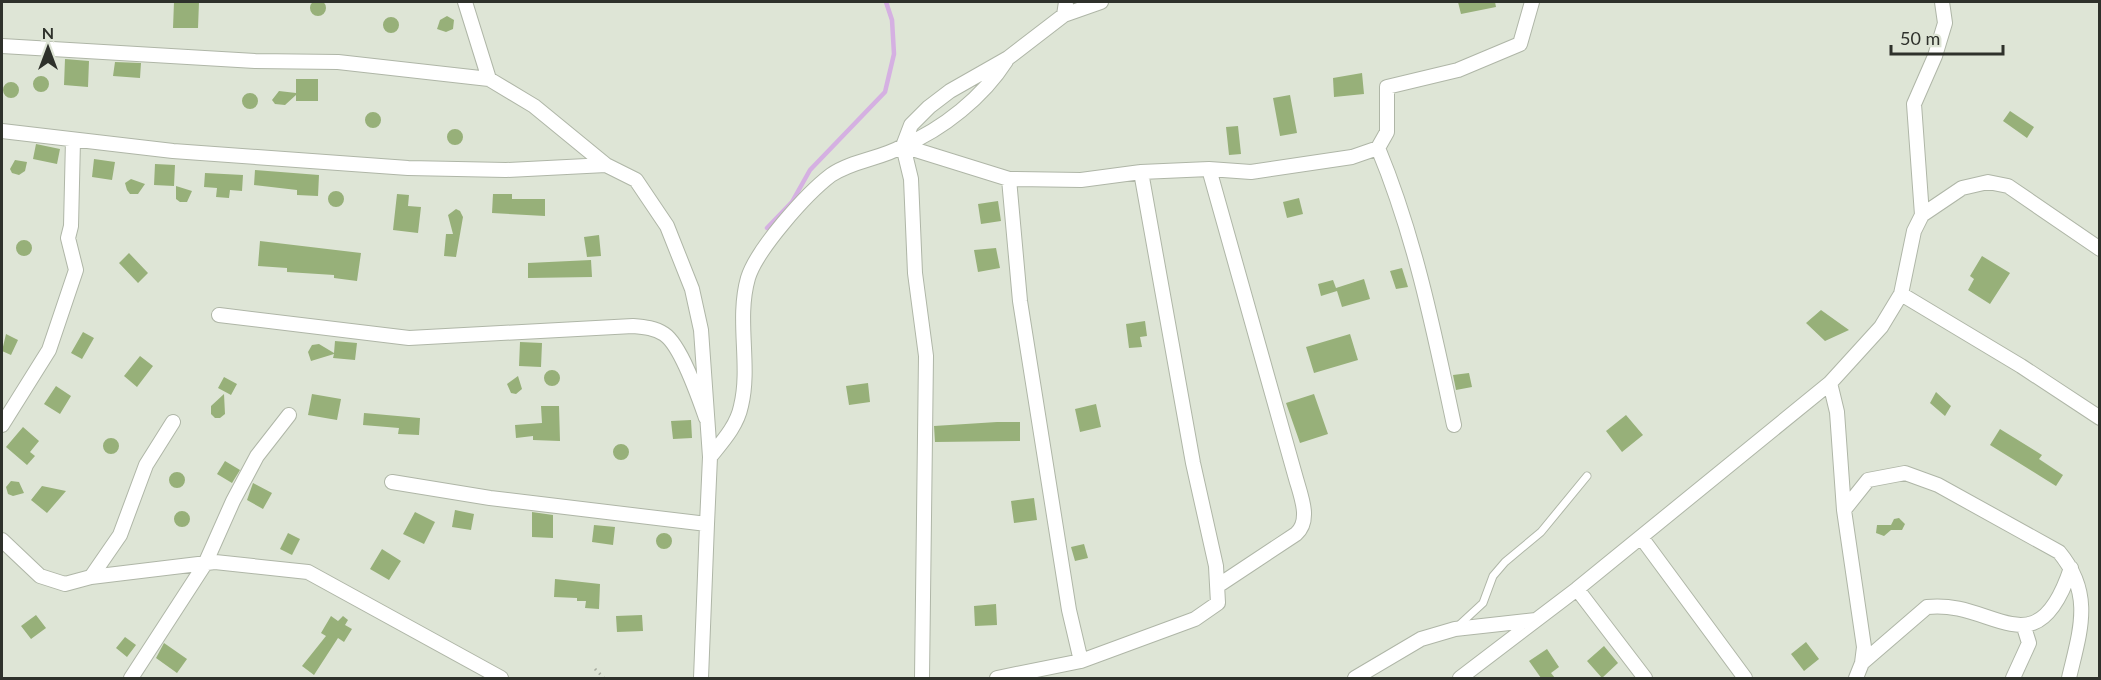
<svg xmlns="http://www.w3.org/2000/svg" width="2101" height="680" font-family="Lato,sans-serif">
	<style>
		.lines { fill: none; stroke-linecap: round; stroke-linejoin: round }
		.stream { stroke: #d5b0e2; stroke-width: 4.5 }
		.building { fill: #97b079 }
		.service-casing { stroke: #afb6a7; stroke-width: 9 }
		.minor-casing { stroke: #afb6a7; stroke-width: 16 }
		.path { stroke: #a6ab9f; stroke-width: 3; stroke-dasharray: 1.5 4.5; stroke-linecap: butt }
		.service { stroke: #fff; stroke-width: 7 }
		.minor { stroke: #fff; stroke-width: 14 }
	</style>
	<rect width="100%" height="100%" fill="#dee5d6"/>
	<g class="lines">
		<path class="stream" d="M 767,228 L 792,202 L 810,170 L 885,92 L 894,54 L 892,20 L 886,2"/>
	</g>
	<path class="building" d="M310 8a8 8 0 1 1 16 0a8 8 0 1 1-16 0Z
		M 174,2 L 199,2 L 198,28 L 173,28 Z
		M 1458,2 L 1495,2 L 1496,7 L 1461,14 Z
		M 447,16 L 454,20 L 453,29 L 446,32 L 437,29 L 440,20 Z
		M383 25a8 8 0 1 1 16 0a8 8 0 1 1-16 0Z
		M 65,59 L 89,61 L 88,87 L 64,85 Z
		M 115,62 L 141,63 L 140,78 L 113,76 Z
		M 1362,73 L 1364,94 L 1334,97 L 1333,78 Z
		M33 84a8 8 0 1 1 16 0a8 8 0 1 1-16 0Z
		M 296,79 L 318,79 L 318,101 L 296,101 L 296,95 L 285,105 L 275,104 L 272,100 L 279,91 L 296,93 Z
		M3 90a8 8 0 1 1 16 0a8 8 0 1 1-16 0Z
		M242 101a8 8 0 1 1 16 0a8 8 0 1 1-16 0Z
		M 1290,95 L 1297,133 L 1280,136 L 1273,98 Z
		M 2010,111 L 2034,127 L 2027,138 L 2003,121 Z
		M365 120a8 8 0 1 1 16 0a8 8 0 1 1-16 0Z
		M 1238,126 L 1241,154 L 1229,155 L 1226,127 Z
		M447 137a8 8 0 1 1 16 0a8 8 0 1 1-16 0Z
		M 36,144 L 60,149 L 57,164 L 33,159 Z
		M 94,159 L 115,162 L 112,180 L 92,177 Z
		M 15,160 L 27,162 L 25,171 L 19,175 L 12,173 L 10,169 Z
		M 155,164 L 175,165 L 174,186 L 154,185 Z
		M 255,170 L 319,175 L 318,196 L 297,195 L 297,190 L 254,185 Z
		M 205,173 L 243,175 L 242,191 L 230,190 L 229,198 L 216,197 L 217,188 L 204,187 Z
		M 131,179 L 145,184 L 138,194 L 130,194 L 127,190 L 125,183 Z
		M 176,186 L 192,191 L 187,202 L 180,202 L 176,199 Z
		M328 199a8 8 0 1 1 16 0a8 8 0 1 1-16 0Z
		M 397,194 L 409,195 L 408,206 L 421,207 L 418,233 L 393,230 Z
		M 493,194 L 512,194 L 512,199 L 545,199 L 545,216 L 492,213 Z
		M 1299,198 L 1303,214 L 1287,218 L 1283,202 Z
		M 998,201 L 1001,221 L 981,224 L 978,204 Z
		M 456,209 L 460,211 L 463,217 L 456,257 L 444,256 L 446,234 L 453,234 L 448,215 Z
		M 599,235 L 601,256 L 587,257 L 584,237 Z
		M16 248a8 8 0 1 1 16 0a8 8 0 1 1-16 0Z
		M 260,241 L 361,253 L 357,281 L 334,278 L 334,275 L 287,272 L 287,268 L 258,266 Z
		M 996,248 L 1000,268 L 978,272 L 974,250 Z
		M 129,253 L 148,273 L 138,283 L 119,263 Z
		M 1982,256 L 2010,273 L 1990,304 L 1968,290 L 1974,279 L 1970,276 Z
		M 591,260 L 592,277 L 528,278 L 528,263 Z
		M 1402,268 L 1408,287 L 1396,289 L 1390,271 Z
		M 1364,279 L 1370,299 L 1342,307 L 1337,291 L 1321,296 L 1318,284 L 1333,280 L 1336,288 Z
		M 1821,310 L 1849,330 L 1825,341 L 1806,323 Z
		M 1145,321 L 1147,336 L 1140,337 L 1142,347 L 1129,348 L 1126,324 Z
		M 83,332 L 94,338 L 82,359 L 71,353 Z
		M 6,334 L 18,340 L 11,355 L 2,351 Z
		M 1350,334 L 1358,360 L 1314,373 L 1306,347 Z
		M 335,341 L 357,343 L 355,360 L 333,358 L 334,354 L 311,361 L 308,352 L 312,345 L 319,344 L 334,353 Z
		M 520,342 L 542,343 L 541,367 L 519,366 Z
		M 140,356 L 153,366 L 137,387 L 124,376 Z
		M544 378a8 8 0 1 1 16 0a8 8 0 1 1-16 0Z
		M 1469,373 L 1472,387 L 1456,390 L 1453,375 Z
		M 518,376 L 522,389 L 516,394 L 511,393 L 507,384 Z
		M 224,377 L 237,384 L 231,395 L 218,388 Z
		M 868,383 L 870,402 L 849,405 L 846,386 Z
		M 56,386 L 71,396 L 60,414 L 44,404 Z
		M 1936,392 L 1951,406 L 1945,416 L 1930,403 Z
		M 224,394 L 225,414 L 220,418 L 215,418 L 211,414 L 211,406 Z
		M 312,394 L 341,399 L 337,420 L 308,415 Z
		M 1314,394 L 1328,434 L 1300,443 L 1286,403 Z
		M 1096,404 L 1101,427 L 1080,432 L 1075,409 Z
		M 541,406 L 559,406 L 560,441 L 533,440 L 533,436 L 516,438 L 515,425 L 542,423 Z
		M 364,413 L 420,418 L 419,435 L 398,434 L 399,428 L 363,425 Z
		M 1626,415 L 1643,435 L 1622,452 L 1606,431 Z
		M 691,420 L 692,438 L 673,439 L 671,421 Z
		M 997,422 L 1020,422 L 1020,441 L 935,442 L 934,426 Z
		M 23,427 L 39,441 L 30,452 L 35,456 L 27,465 L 6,447 Z
		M 2000,429 L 2042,455 L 2039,459 L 2063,475 L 2056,486 L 1990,445 Z
		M103 446a8 8 0 1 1 16 0a8 8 0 1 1-16 0Z
		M613 452a8 8 0 1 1 16 0a8 8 0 1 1-16 0Z
		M 225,461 L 240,470 L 232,483 L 217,474 Z
		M169 480a8 8 0 1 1 16 0a8 8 0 1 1-16 0Z
		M 11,481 L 19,482 L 24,493 L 13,496 L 8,494 L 6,487 Z
		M 253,483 L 272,493 L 263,509 L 247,500 Z
		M 42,486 L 66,491 L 47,513 L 31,500 Z
		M 1034,498 L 1037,520 L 1014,523 L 1011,501 Z
		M 455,510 L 474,514 L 471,530 L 452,527 Z
		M174 519a8 8 0 1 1 16 0a8 8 0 1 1-16 0Z
		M 415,512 L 435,522 L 424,544 L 403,534 Z
		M 532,512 L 553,515 L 553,538 L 532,537 Z
		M 1899,518 L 1905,524 L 1902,530 L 1891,530 L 1884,536 L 1876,533 L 1877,525 L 1891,525 L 1894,519 Z
		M 594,525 L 615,527 L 613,545 L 592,542 Z
		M 288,533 L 300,539 L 292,555 L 280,549 Z
		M656 541a8 8 0 1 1 16 0a8 8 0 1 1-16 0Z
		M 1084,544 L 1088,558 L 1075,561 L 1071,547 Z
		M 382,549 L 401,561 L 389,580 L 370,569 Z
		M 555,579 L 600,584 L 599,609 L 585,608 L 586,601 L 577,601 L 577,598 L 554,597 Z
		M 996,604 L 997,625 L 975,626 L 974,606 Z
		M 36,615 L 46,628 L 31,639 L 21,626 Z
		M 642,615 L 643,631 L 617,632 L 616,616 Z
		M 331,616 L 338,621 L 343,616 L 348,620 L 345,625 L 352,629 L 344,642 L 338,638 L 314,675 L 302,666 L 326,636 L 321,633 Z
		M 125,637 L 136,645 L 127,657 L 116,648 Z
		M 1806,642 L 1819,659 L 1804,671 L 1791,654 Z
		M 164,643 L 187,659 L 177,673 L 156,658 Z
		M 1604,646 L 1618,663 L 1602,678 L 1587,661 Z
		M 1547,649 L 1559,667 L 1551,673 L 1555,678 L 1541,678 L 1529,661 Z"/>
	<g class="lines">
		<g class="service-casing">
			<path id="service" d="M 1457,627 L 1483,603 L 1493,576 L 1505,562 L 1541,532 L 1587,476"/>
		</g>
		<g class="minor-casing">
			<path id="minor" d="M 1064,15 L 1101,2
				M 2,46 L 255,61 L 338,62 L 489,79 L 465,2
				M 489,79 L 534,106 L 606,165 L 636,180 L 667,226 L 692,289 L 701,330 L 710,457 L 707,524
				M 2,131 L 173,151 L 408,168 L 506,170 L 606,165
				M 903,146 C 943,129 983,97 1006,61
				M 1378,148 C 1415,237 1434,331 1454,425
				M 1209,169 L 1295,475 C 1300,494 1312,520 1296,534 L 1219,585
				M 1009,179 L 1020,301 L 1069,610 L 1081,661
				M 1922,215 L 1962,188 L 1988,182 L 2008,186 L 2100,249
				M 1901,294 L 2021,366 L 2100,418
				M 219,315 L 409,338 L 633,326 C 645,327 655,328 664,334 C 681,345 699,398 706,418
				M 2,425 L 49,350 L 76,270 L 68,238 L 71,226 L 73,140
				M 710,457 C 722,442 737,426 741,406 C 751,365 736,320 748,278 C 757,249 806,194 831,175 C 853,160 881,159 903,146 L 1009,179 L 1081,180 L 1141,172 L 1209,169 L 1251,172 L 1352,157 L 1378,148 L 1387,132 L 1387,87 L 1458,70 L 1520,44 L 1532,2
				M 392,482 L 490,498 L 707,524 L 701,678
				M 1844,510 L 1868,480 L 1905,473 L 1938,485 L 2059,552 C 2094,594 2080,631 2069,678
				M 1641,537 L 1745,678
				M 2,540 L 40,576 L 65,584 L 91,577 L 215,562 L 308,572 L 501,678
				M 91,577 L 120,535 L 146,465 L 173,422
				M 1577,589 L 1645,678
				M 1862,663 L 1927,607 C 1993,599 2036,673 2071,568
				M 131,678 L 205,564 L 233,501 L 257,456 L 289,415
				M 922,678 L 926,356 L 915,273 L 911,179 L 903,146 L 911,125 L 929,107 L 950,91 L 1008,58 L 1064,15 L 1066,2
				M 997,678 L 1081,661 L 1195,619 L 1218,603 L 1216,566 L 1193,463 L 1141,172
				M 1355,678 L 1421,639 L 1455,629 L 1536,620
				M 1460,678 L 1577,589 L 1830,383
				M 1856,678 L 1862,663 L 1864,647 L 1844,510 L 1837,412 L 1830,383 L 1881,327 L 1901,294 L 1914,231 L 1922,215 L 1914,104 L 1935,56 L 1945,23 L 1942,2
				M 2013,678 L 2029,643 L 2024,627"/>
		</g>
		<path class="path" d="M 595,669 L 604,678"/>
		<use href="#service" class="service"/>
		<use href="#minor" class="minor"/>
	</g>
	<rect width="2101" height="680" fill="none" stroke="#2e312b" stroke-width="6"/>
	<g transform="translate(48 48)" stroke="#dee5d6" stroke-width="4.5" paint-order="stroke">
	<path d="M0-4.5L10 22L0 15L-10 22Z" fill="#2e312b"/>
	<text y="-9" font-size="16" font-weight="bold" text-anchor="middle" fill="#2e312b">N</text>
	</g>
	<path d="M1891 45v9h112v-9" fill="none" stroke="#2e312b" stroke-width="3"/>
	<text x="1900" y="45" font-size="18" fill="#2e312b" stroke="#dee5d6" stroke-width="4.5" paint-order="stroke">50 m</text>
</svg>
